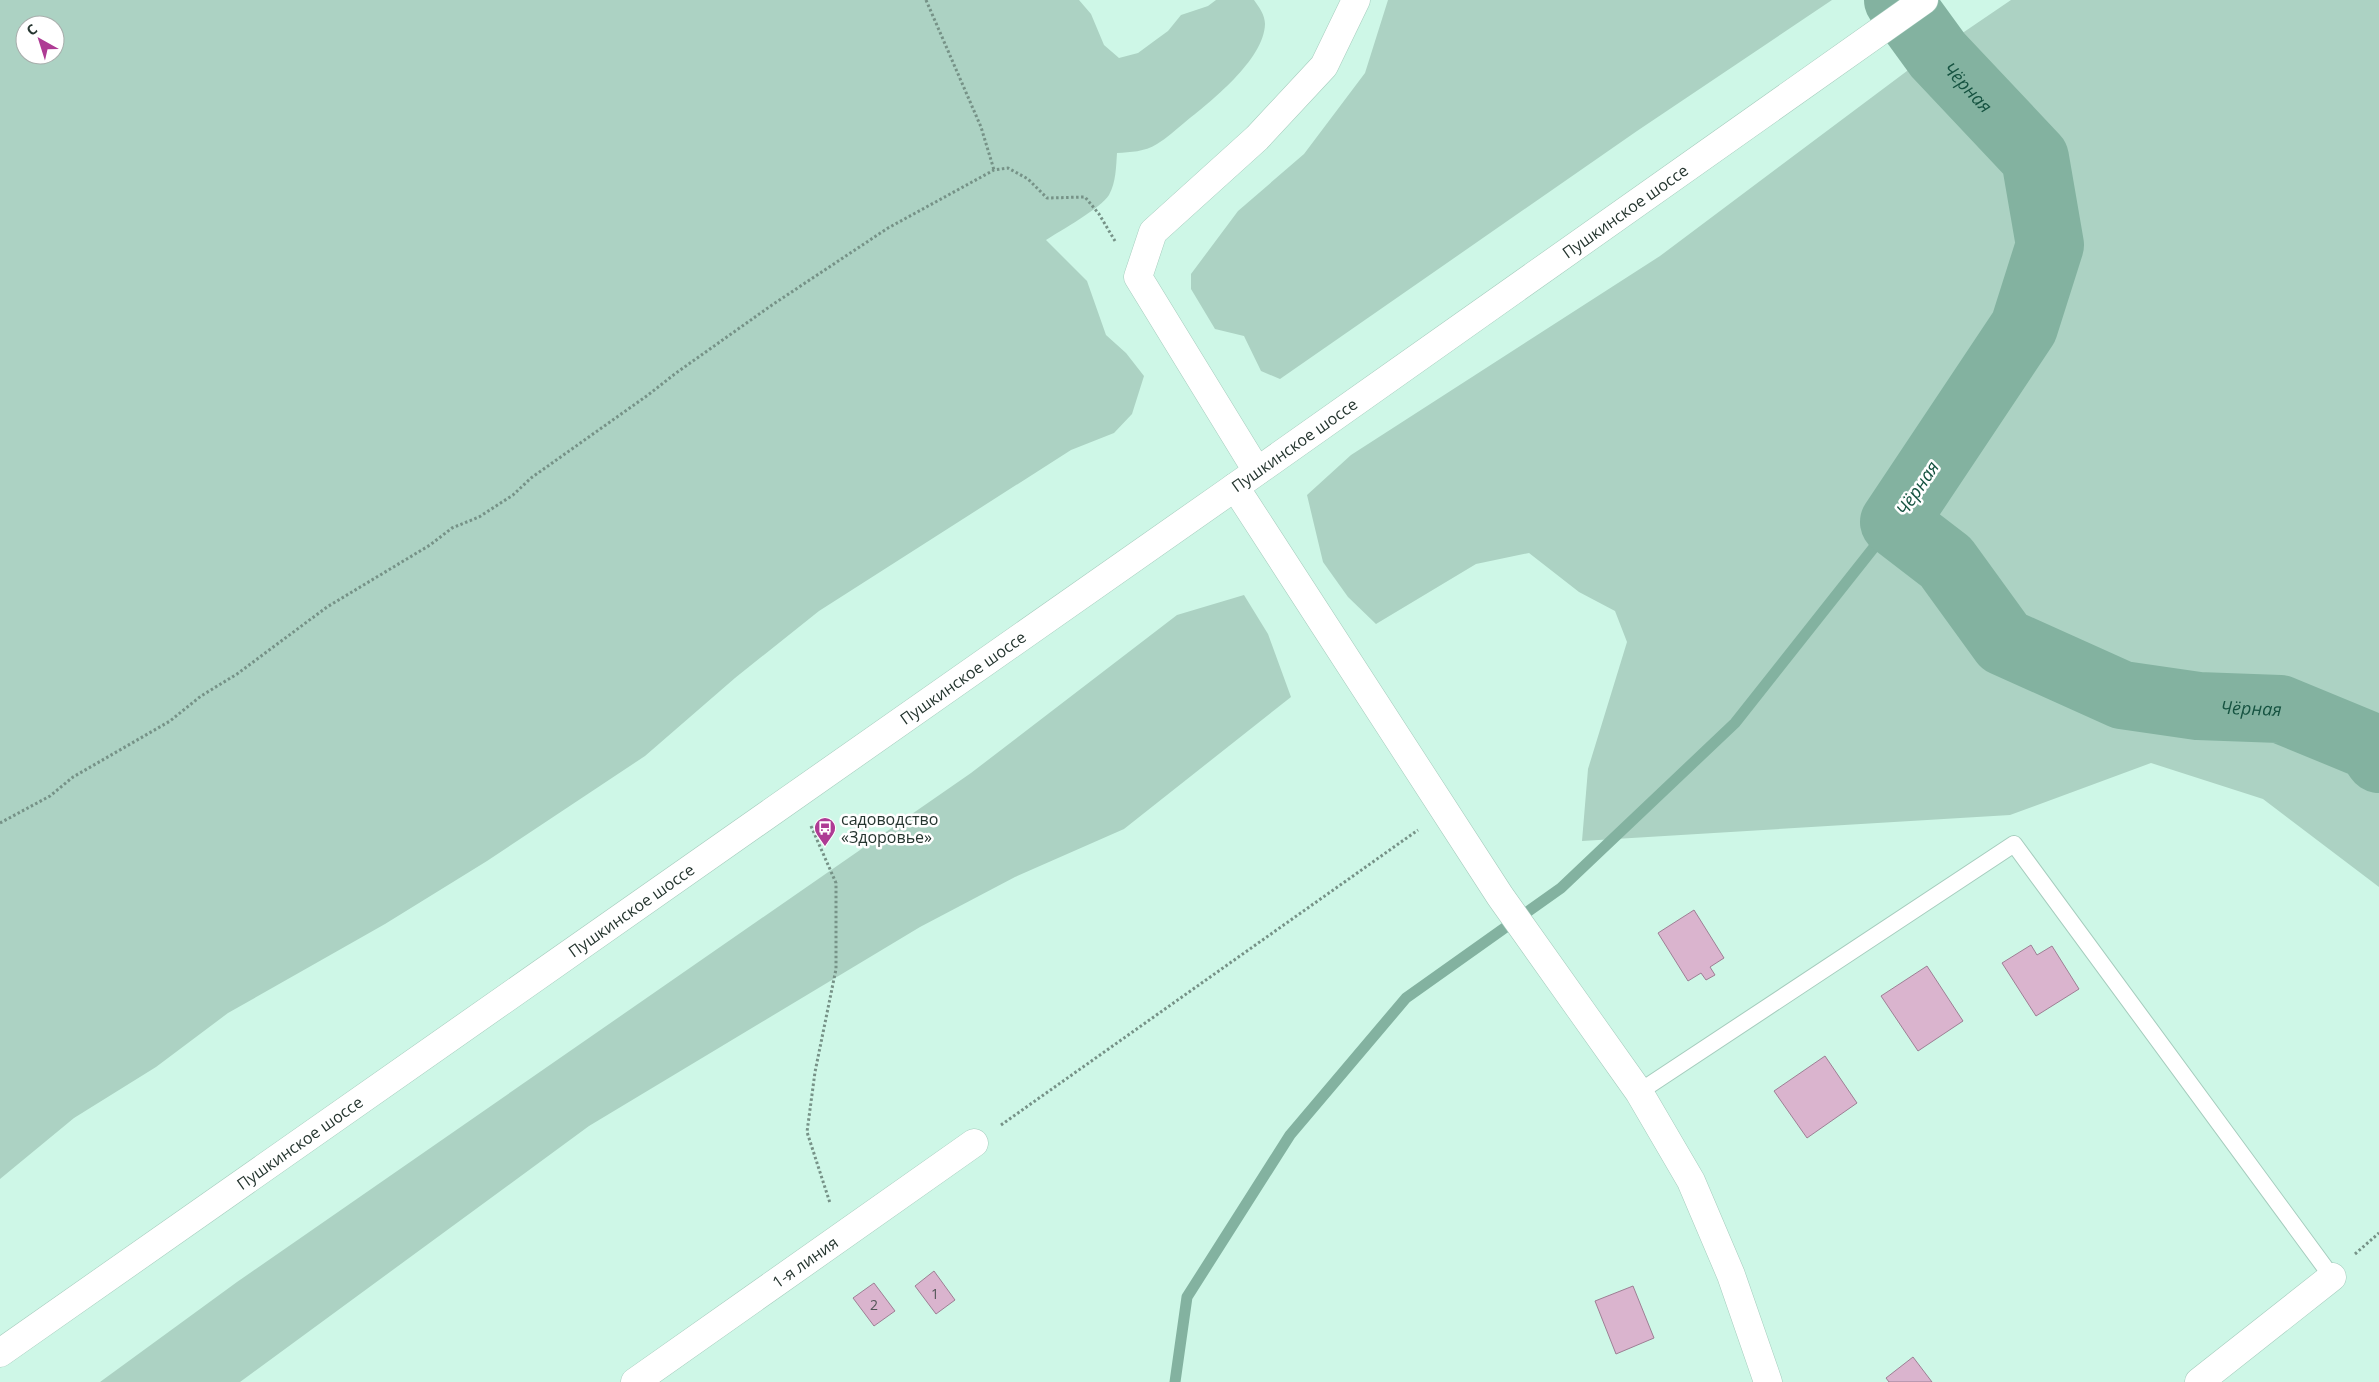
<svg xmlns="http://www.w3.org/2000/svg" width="2379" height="1382" font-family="'Open Sans',sans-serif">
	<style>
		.green { fill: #acd2c3; fill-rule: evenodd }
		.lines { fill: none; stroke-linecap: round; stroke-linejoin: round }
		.stream { stroke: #83b2a0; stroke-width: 11 }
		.river { stroke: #83b2a0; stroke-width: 68 }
		.building { fill: #dab4ce; stroke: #9d7f94 }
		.service-casing { stroke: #a5ccbd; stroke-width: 18 }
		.minor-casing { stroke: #a5ccbd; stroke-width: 29 }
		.tertiary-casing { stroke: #a5ccbd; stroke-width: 29 }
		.secondary-casing { stroke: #a5ccbd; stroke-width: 29 }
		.path { stroke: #769287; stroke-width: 3; stroke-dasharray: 2.5 2.5; stroke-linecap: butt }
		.service { stroke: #fff; stroke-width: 16 }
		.minor { stroke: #fff; stroke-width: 28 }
		.tertiary { stroke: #fff; stroke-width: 28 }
		.secondary { stroke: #fff; stroke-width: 28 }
		.labels { text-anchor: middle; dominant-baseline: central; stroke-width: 5; stroke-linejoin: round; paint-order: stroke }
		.number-label { font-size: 14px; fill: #525557 }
		.street-label { font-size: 16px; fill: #25352f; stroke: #fff }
		.poi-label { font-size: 16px; fill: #25352f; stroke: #fff; text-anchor: start }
		.water-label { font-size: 18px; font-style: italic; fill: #165341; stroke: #fff }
	</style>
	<rect width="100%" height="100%" fill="#cef7e7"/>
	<path class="green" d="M 0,0 L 1079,0 L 1091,14 L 1104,45 L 1119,58 L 1138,53 L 1157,39 L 1168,31 L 1181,15 L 1208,6 L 1216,0 L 1254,0 C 1259,7 1265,15 1265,24 C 1264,60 1210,102 1184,123 C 1175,130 1167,138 1157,144 C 1144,152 1131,152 1117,153 C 1116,167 1116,182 1109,195 C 1101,208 1060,231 1046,240 L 1087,281 L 1106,335 L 1126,353 L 1144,376 L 1132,414 L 1114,433 L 1071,450 L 819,611 L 735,678 L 645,756 L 487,861 L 385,924 L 228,1013 L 156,1067 L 74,1118 L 0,1179 ZM 25,25 L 55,25 L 55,55 L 25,55 Z
		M 1388,0 L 1832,0 L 1637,131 L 1280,379 L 1261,371 L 1244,336 L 1215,329 L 1191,289 L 1191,274 L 1238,211 L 1304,154 L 1365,73 Z
		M 2011,0 L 2379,0 L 2379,887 L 2263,799 L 2151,763 L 2010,815 L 1582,841 L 1588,769 L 1627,642 L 1615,611 L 1579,592 L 1529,553 L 1476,564 L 1376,624 L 1348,597 L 1323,562 L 1307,495 L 1351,455 L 1660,256 L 1911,68 Z
		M 1244,595 L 1268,634 L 1291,697 L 1124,829 L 1015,877 L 920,927 L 589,1126 L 240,1382 L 100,1382 L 237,1282 L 971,773 L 1177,615 Z"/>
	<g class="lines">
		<path class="stream" d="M 1175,1382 L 1187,1297 L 1290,1135 L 1406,998 L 1561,888 L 1735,723 L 1894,522"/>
		<path class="river" id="s1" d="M 1898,0 L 1938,55 L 2035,158 L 2050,245 L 2024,327 L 1894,522 L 1946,562 L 2004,642 L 2122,695 L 2198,706 L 2280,709 L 2370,746 L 2379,759"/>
	</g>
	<path class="building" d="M 1694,910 L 1724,958 L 1710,967 L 1715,975 L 1706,980 L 1701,973 L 1688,981 L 1658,933 Z
		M 2031,945 L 2037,955 L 2052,946 L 2079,989 L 2036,1016 L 2002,963 Z
		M 1927,966 L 1963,1021 L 1918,1051 L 1881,996 Z
		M 1825,1056 L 1857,1103 L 1807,1138 L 1774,1091 Z
		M 934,1271 L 955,1300 L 936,1314 L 915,1286 Z
		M 874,1283 L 895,1311 L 874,1326 L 853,1298 Z
		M 1633,1286 L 1654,1338 L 1616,1354 L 1595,1301 Z
		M 1913,1357 L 1932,1382 L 1889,1382 L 1886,1378 Z"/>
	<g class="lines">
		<g class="service-casing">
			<path id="service" d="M 1639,1092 L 2014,844 L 2332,1277"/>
		</g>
		<g class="minor-casing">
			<g id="minor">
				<path d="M 1257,471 L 1138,277 L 1153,232 L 1257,138 L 1324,66 L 1356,0"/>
				<path id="s2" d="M 635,1382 L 974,1143"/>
				<path d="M 2199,1382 L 2332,1277"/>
			</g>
		</g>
		<g class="tertiary-casing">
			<path id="tertiary" d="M 1235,487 L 1500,896 L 1639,1092 L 1691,1181 L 1731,1275 L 1768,1382"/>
		</g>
		<g class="secondary-casing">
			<g id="secondary">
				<path id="s3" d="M 0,1353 L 1235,487 L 1924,0"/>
			</g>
		</g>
		<path class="path" d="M 926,0 L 981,127 L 994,170
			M 0,823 L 50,796 L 73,777 L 170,721 L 201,696 L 237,674 L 327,607 L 430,545 L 452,528 L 479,517 L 513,495 L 531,478 L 648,395 L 676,373 L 772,305 L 888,228 L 994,170 L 1008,168 L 1028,179 L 1047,198 L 1085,197 L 1099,214 L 1115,241
			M 811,826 L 836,883 L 836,969 L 815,1072 L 807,1132 L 830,1203
			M 1001,1125 L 1418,830
			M 2355,1254 L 2379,1233"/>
		<use href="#service" class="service"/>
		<use href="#minor" class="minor"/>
		<use href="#tertiary" class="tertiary"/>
		<use href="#secondary" class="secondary"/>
	</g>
	<defs>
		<g id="bus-pin" transform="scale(1.125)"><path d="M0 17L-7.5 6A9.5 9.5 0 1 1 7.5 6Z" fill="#ae3b94" stroke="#fff"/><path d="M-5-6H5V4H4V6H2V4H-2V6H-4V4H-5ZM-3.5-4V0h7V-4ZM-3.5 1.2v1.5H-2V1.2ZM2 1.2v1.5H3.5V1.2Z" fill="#fff"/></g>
	</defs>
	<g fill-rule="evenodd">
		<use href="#bus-pin" x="825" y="828"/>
	</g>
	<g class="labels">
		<g class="number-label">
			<text x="935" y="1293">1</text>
			<text x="874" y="1304">2</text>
		</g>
		<g class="street-label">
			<text stroke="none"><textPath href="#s3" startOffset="1986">Пушкинское шоссе</textPath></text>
			<text stroke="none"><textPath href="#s3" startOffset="1581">Пушкинское шоссе</textPath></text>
			<text stroke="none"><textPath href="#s3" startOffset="1176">Пушкинское шоссе</textPath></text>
			<text stroke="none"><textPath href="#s3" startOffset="771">Пушкинское шоссе</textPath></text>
			<text stroke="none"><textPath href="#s3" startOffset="366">Пушкинское шоссе</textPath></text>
			<text stroke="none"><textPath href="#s2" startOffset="208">1-я линия</textPath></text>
		</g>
		<g class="poi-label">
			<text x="841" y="819">садоводство<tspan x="841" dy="18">«Здоровье»</tspan></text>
		</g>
		<g class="water-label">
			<text stroke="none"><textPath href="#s1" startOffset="112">Чёрная</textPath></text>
			<text transform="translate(1917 488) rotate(-56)">Чёрная</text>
			<text stroke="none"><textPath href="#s1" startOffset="1042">Чёрная</textPath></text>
		</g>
	</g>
	<g transform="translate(40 40) rotate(321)"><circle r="24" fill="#ffffff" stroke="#a8aeac"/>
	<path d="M0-4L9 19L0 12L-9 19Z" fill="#ae3b94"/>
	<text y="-8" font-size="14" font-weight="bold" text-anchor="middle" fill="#25352f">С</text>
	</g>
</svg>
